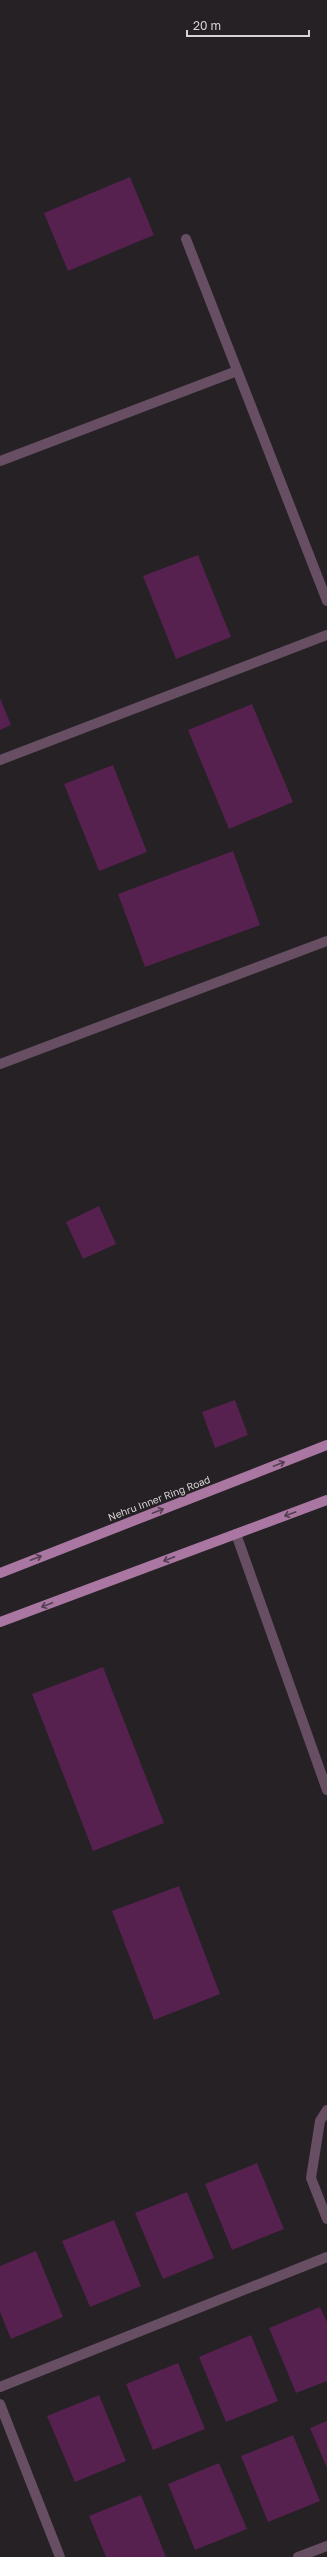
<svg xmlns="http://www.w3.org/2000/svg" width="327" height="2557" font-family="'Golos Text',sans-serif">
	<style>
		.building { fill: #56204f }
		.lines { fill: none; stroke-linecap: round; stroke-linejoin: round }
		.minor { stroke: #674e62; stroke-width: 10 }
		.primary { stroke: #aa77a2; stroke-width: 10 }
		.oneway { stroke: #543f51 }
		.labels { text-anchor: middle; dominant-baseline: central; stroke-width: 3.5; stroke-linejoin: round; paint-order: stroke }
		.street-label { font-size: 10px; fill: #d7d4d6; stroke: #252125 }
	</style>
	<rect width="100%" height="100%" fill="#252125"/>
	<path class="building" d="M 130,177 L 154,235 L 68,271 L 44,213 Z
		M 198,555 L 231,637 L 176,659 L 143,576 Z
		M 0,698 L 11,725 L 0,730 Z
		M 252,704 L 293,802 L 229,829 L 188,730 Z
		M 113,765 L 147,852 L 99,871 L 64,784 Z
		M 233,851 L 260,925 L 145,967 L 118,894 Z
		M 99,1206 L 116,1244 L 83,1259 L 66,1222 Z
		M 235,1400 L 248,1435 L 215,1448 L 202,1412 Z
		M 103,1667 L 164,1823 L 93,1851 L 32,1694 Z
		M 179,1886 L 220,1994 L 154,2020 L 112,1911 Z
		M 257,2163 L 284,2229 L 232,2250 L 205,2184 Z
		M 187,2192 L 214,2258 L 163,2279 L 135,2213 Z
		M 114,2220 L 141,2286 L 90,2307 L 62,2241 Z
		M 36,2251 L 63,2317 L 11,2339 L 0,2312 L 0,2266 Z
		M 320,2307 L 327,2322 L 327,2381 L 296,2393 L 269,2328 Z
		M 251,2335 L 278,2401 L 226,2422 L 199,2357 Z
		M 178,2363 L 205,2429 L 153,2450 L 126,2384 Z
		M 99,2395 L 126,2461 L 75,2482 L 47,2416 Z
		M 327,2421 L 327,2468 L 310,2428 Z
		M 293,2435 L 320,2501 L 268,2522 L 241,2456 Z
		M 219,2463 L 247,2529 L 195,2550 L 168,2484 Z
		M 141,2495 L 166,2557 L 106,2557 L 89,2516 Z"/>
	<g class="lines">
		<path class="minor" d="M 186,239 L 327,601
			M 0,461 L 237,371
			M 0,760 L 327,635
			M 0,1064 L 327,941
			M 236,1534 L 327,1790
			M 327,2110 L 320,2121 L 311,2178 L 327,2219
			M 0,2387 L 327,2257
			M 0,2404 L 60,2557
			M 298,2557 L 327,2546"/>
		<path class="primary" d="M 0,1573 L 327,1445
			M 0,1622 L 327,1500"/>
	</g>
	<defs><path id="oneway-shaft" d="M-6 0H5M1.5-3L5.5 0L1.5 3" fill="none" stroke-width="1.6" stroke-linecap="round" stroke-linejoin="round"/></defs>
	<g class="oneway">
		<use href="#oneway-shaft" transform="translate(279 1464) rotate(-21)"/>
		<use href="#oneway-shaft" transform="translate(158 1511) rotate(-21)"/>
		<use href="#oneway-shaft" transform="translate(290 1514) rotate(160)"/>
		<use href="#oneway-shaft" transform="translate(36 1558) rotate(-21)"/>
		<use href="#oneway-shaft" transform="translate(169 1559) rotate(159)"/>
		<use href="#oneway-shaft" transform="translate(47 1605) rotate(159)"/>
	</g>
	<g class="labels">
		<g class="street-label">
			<text transform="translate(159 1498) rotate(-21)">Nehru Inner Ring Road</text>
		</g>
	</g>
	<path d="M187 30v6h122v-6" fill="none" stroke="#d7d4d6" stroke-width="2"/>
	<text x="193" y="30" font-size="12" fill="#d7d4d6" stroke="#252125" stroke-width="3" paint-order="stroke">20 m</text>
</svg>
